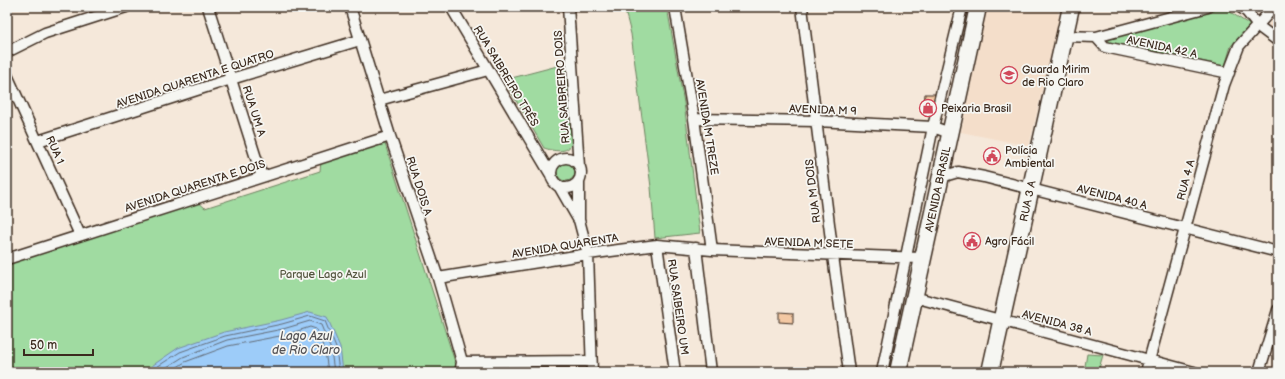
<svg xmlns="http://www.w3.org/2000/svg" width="1285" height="379" font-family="'Balsamiq Sans',sans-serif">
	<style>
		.built { fill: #f4deca }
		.green { fill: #a0dba1; stroke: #6e8260 }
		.water { fill: #9dccf9; stroke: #768ba1 }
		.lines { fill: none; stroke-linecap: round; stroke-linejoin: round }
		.shore { stroke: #626b76; stroke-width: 1 }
		.building { fill: #f3c8a3; stroke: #3b2a1e }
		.minor-casing { stroke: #3b2a1e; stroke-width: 13 }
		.primary-casing { stroke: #3b2a1e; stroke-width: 19 }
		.minor { stroke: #f6f6f2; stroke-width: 10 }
		.primary { stroke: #f6f6f2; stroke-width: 16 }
		.labels { text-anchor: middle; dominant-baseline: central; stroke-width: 3.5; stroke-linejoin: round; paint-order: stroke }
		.street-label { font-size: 11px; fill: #3b2a1e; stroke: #f6f6f2 }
		.poi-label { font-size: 11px; fill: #3b2a1e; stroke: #f6f6f2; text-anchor: start }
		.park-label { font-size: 11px; fill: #54563f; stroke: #f6f6f2 }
		.water-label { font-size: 12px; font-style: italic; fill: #545255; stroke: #f6f6f2 }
	</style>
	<rect width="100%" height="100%" fill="#f5e8da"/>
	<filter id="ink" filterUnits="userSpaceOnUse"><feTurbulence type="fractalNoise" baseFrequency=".025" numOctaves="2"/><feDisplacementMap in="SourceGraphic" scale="8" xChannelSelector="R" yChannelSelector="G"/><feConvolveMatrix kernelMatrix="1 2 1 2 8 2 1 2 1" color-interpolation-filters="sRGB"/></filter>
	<g filter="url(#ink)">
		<path class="built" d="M 989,7 L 1055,7 L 1058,11 L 1059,18 L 1029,146 L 961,132 L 987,8 Z
			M 1278,13 L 1278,32 L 1268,25 Z"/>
		<path class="green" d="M 624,7 L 667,7 L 684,103 L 700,233 L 655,238 L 651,187 L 631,34 Z
			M 1224,8 L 1250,25 L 1231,46 L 1225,66 L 1109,42 L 1108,36 Z
			M 565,64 L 572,143 C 568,154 553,151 544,148 L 504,80 Z
			M 383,142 L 385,144 L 456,365 L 454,372 L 7,372 L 7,262 L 197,201 L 205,208 L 320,171 L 321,162 Z
			M557 172a9 9 0 1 1 18 0a9 9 0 1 1-18 0Z
			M 1087,354 L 1103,355 L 1098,372 L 1084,372 Z"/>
		<path class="water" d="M 310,312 L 327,317 L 340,347 L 343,372 L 143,372 L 178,348 L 224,332 L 281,320 Z"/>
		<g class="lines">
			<path class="shore" d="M 149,372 L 180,352 L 225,336 L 282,324 L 310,316 L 325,321 L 336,348 L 339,372
				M 159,372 L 183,357 L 227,340 L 283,329 L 310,321 L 321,325 L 331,350 L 334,372
				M 170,372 L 185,362 L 228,346 L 285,335 L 310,327 L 316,329 L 325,351 L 328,372"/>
		</g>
		<path class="building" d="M 925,94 L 935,94 L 934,102 L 930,115 L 923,114 Z
			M 779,312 L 793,313 L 793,323 L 779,322 Z"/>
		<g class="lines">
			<g class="minor-casing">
				<path id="minor" d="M 208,7 L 262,177
					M 350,7 L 390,136 L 438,278 L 465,372
					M 451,7 L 551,175
					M 568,7 L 579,166
					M 675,7 L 694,119 L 712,250
					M 802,7 L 833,256 L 849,372
					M 1240,7 L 1247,12 L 1258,26 L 1278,41
					M 1064,36 L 1096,37 L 1208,7
					M 1096,37 L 1105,47 L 1229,73
					M 7,52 L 45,33 L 126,7
					M 7,75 L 80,235
					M 379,100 L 488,70
					M 694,119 L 817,121 L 933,127 L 950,133
					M 38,141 L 231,79 L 360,40
					M551 173a15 15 0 1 1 30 0a15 15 0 1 1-30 0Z
					M 941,177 L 958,172 L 984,177 L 1278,252
					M 579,180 L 579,220 L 588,254 L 592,372
					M 559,186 L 578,219
					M 657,245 L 675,372
					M 696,248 L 711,372
					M 7,259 L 390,136
					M 438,278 L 588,254 L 657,245 L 712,250 L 922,258
					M 914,297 L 1194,372
					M 461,368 L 462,362 L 591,361
					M 882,372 L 933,127 L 962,7
					M 1146,372 L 1224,85 L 1239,46 L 1274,7
					M 1259,372 L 1278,310"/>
			</g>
			<g class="primary-casing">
				<path id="primary" d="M 898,372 L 978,7
					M 990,372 L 1071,7"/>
			</g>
			<use href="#minor" class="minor"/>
			<use href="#primary" class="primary"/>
		</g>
	</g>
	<defs>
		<g id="university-ring" transform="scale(0.9)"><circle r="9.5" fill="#f6f6f2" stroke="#d1495b" stroke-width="1.5"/><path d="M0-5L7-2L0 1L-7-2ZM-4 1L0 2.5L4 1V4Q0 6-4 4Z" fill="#d1495b"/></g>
		<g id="shop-ring" transform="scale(0.9)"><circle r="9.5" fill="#f6f6f2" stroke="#d1495b" stroke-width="1.5"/><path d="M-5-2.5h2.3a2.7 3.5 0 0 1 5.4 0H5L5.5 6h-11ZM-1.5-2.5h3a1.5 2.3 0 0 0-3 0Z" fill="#d1495b"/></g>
		<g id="civic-ring" transform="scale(0.9)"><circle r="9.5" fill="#f6f6f2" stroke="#d1495b" stroke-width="1.5"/><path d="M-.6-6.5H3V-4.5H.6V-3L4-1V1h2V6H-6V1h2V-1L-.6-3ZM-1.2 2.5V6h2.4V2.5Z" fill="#d1495b"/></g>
	</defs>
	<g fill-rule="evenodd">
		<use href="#university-ring" x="1009" y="75"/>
		<use href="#shop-ring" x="928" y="108"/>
		<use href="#civic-ring" x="992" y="156"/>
		<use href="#civic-ring" x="972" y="241"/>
	</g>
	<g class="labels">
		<g class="street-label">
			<text transform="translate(1162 47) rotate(12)">AVENIDA 42 A</text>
			<text transform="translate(506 76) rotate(59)">RUA SAIBREIRO TRÊS</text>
			<text transform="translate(195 79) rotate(-18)">AVENIDA QUARENTA E QUATRO</text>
			<text transform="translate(562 87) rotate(-94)">RUA SAIBREIRO DOIS</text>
			<text transform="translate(823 110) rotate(2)">AVENIDA M 9</text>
			<text transform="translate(254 111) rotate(72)">RUA UM A</text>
			<text transform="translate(707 127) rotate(81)">AVENIDA M TREZE</text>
			<text transform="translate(55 150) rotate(66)">RUA 1</text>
			<text transform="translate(1186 180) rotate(-75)">RUA 4 A</text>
			<text transform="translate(195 186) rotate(-18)">AVENIDA QUARENTA E DOIS</text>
			<text transform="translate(419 186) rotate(72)">RUA DOIS A</text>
			<text transform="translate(938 189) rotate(-78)">AVENIDA BRASIL</text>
			<text transform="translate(813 191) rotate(-97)">RUA M DOIS</text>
			<text transform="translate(1112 197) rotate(14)">AVENIDA 40 A</text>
			<text transform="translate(1028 201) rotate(-78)">RUA 3 A</text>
			<text transform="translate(809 243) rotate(2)">AVENIDA M SETE</text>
			<text transform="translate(565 246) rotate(-9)">AVENIDA QUARENTA</text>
			<text transform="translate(678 307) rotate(82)">RUA SAIBEIRO UM</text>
			<text transform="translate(1057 323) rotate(15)">AVENIDA 38 A</text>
		</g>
		<g class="poi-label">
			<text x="1022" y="69">Guarda Mirim<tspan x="1022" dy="13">de Rio Claro</tspan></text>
			<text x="941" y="108">Peixaria Brasil</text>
			<text x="1005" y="150">Polícia<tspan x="1005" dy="13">Ambiental</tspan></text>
			<text x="985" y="241">Agro Fácil</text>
		</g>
		<g class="park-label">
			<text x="323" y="274">Parque Lago Azul</text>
		</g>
		<g class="water-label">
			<text x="306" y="336">Lago Azul<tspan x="306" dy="14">de Rio Claro</tspan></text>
		</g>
	</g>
	<rect width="1285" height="379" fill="none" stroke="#f6f6f2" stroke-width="24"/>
	<rect x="12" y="12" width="1261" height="355" fill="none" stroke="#3b2a1e" stroke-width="1.5" filter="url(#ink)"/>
	<path d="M24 349v6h69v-6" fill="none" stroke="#3b2a1e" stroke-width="2"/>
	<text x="30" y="349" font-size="12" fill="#3b2a1e" stroke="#f6f6f2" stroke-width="3" paint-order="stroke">50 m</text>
</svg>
